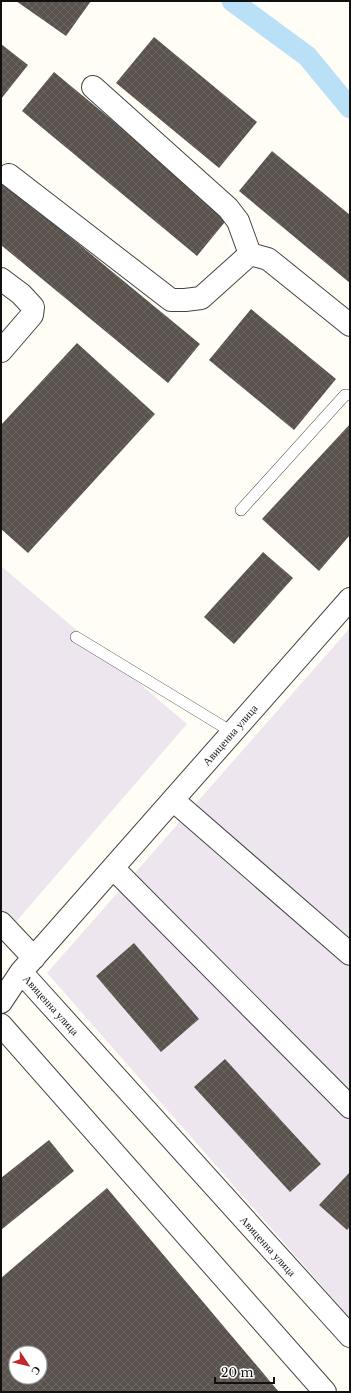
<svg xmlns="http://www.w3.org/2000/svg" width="351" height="1393" font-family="'Libre Baskerville',serif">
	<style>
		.industrial { fill: #eee6ef }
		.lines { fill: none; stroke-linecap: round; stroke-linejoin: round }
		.canal { stroke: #b9e0f7; stroke-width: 21 }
		.building { fill: url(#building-cross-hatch); fill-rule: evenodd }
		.service-casing { stroke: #444; stroke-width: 12 }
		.minor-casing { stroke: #444; stroke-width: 24 }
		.service { stroke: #fff; stroke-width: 11 }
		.minor { stroke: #fff; stroke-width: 22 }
		.labels { text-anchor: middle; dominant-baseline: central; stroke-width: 4; stroke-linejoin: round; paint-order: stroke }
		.street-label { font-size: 11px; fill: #111; stroke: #fff }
	</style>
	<defs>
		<pattern id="building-cross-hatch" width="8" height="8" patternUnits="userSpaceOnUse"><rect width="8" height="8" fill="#5a524d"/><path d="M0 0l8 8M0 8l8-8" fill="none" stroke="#6d6662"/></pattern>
	</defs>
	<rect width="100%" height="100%" fill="#fffdf5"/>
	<path class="industrial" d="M 1,566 L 187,724 L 1,939 Z
		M 350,628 L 350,1318 L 47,973 Z"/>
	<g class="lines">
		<path class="canal" d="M 232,1 L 307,56 L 350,108"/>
	</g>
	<path class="building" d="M 16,1 L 91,1 L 66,36 Z
		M 154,37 L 257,122 L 219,168 L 116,83 Z
		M 1,44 L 28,65 L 1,99 Z
		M 54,72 L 229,217 L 197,256 L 22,111 Z
		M 272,151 L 350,215 L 350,283 L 239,191 Z
		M 1,180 L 200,344 L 168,383 L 1,245 Z
		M 251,309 L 336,379 L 294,430 L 209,360 Z
		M 77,343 L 155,414 L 28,553 L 1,529 L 1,425 Z
		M 350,424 L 350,535 L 319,571 L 262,519 Z
		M 263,552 L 293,578 L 234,644 L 204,617 Z
		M 134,943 L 199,1019 L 161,1052 L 96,976 Z
		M 225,1059 L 321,1164 L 290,1192 L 194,1087 Z
		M 49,1140 L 74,1171 L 1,1230 L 1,1178 Z
		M 350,1172 L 350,1227 L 347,1230 L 319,1205 Z
		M 107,1188 L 279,1392 L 1,1392 L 1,1278 ZM 16,1353 L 40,1353 L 40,1377 L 16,1377 Z"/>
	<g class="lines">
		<g class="service-casing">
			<path id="service" d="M 241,510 L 345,395 L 350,395
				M 76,637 L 232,732"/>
		</g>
		<g class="minor-casing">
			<path id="minor" d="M 93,87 L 228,208 L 238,221 L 250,254
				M 9,175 L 171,300 L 185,300 L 201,298 L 250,254 L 268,259 L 350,325
				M 1,279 L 21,294 L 33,307 L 32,315 L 1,351
				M 350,599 L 21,972 L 350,1336
				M 173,800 L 350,954
				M 113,868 L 350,1107
				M 1,923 L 34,958
				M 1,1002 L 21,972
				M 1,1025 L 325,1392"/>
		</g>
		<use href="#service" class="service"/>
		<use href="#minor" class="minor"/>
	</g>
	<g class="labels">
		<g class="street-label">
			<text transform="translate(230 735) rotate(-49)">Авиценна улица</text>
			<text transform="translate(51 1005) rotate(48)">Авиценна улица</text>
			<text transform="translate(268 1246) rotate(48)">Авиценна улица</text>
		</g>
	</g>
	<rect width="351" height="1393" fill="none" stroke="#111111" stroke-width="4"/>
	<g transform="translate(28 1365) rotate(125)"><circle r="19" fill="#ffffff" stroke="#a0a0a0"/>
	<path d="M0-3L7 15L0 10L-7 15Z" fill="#c4262e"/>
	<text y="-6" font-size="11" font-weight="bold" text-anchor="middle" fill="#111111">С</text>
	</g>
	<path d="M215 1377v6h59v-6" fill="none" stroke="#111111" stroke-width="2"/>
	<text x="221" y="1377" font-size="12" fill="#111111" stroke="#ffffff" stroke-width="3" paint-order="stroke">20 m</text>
</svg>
